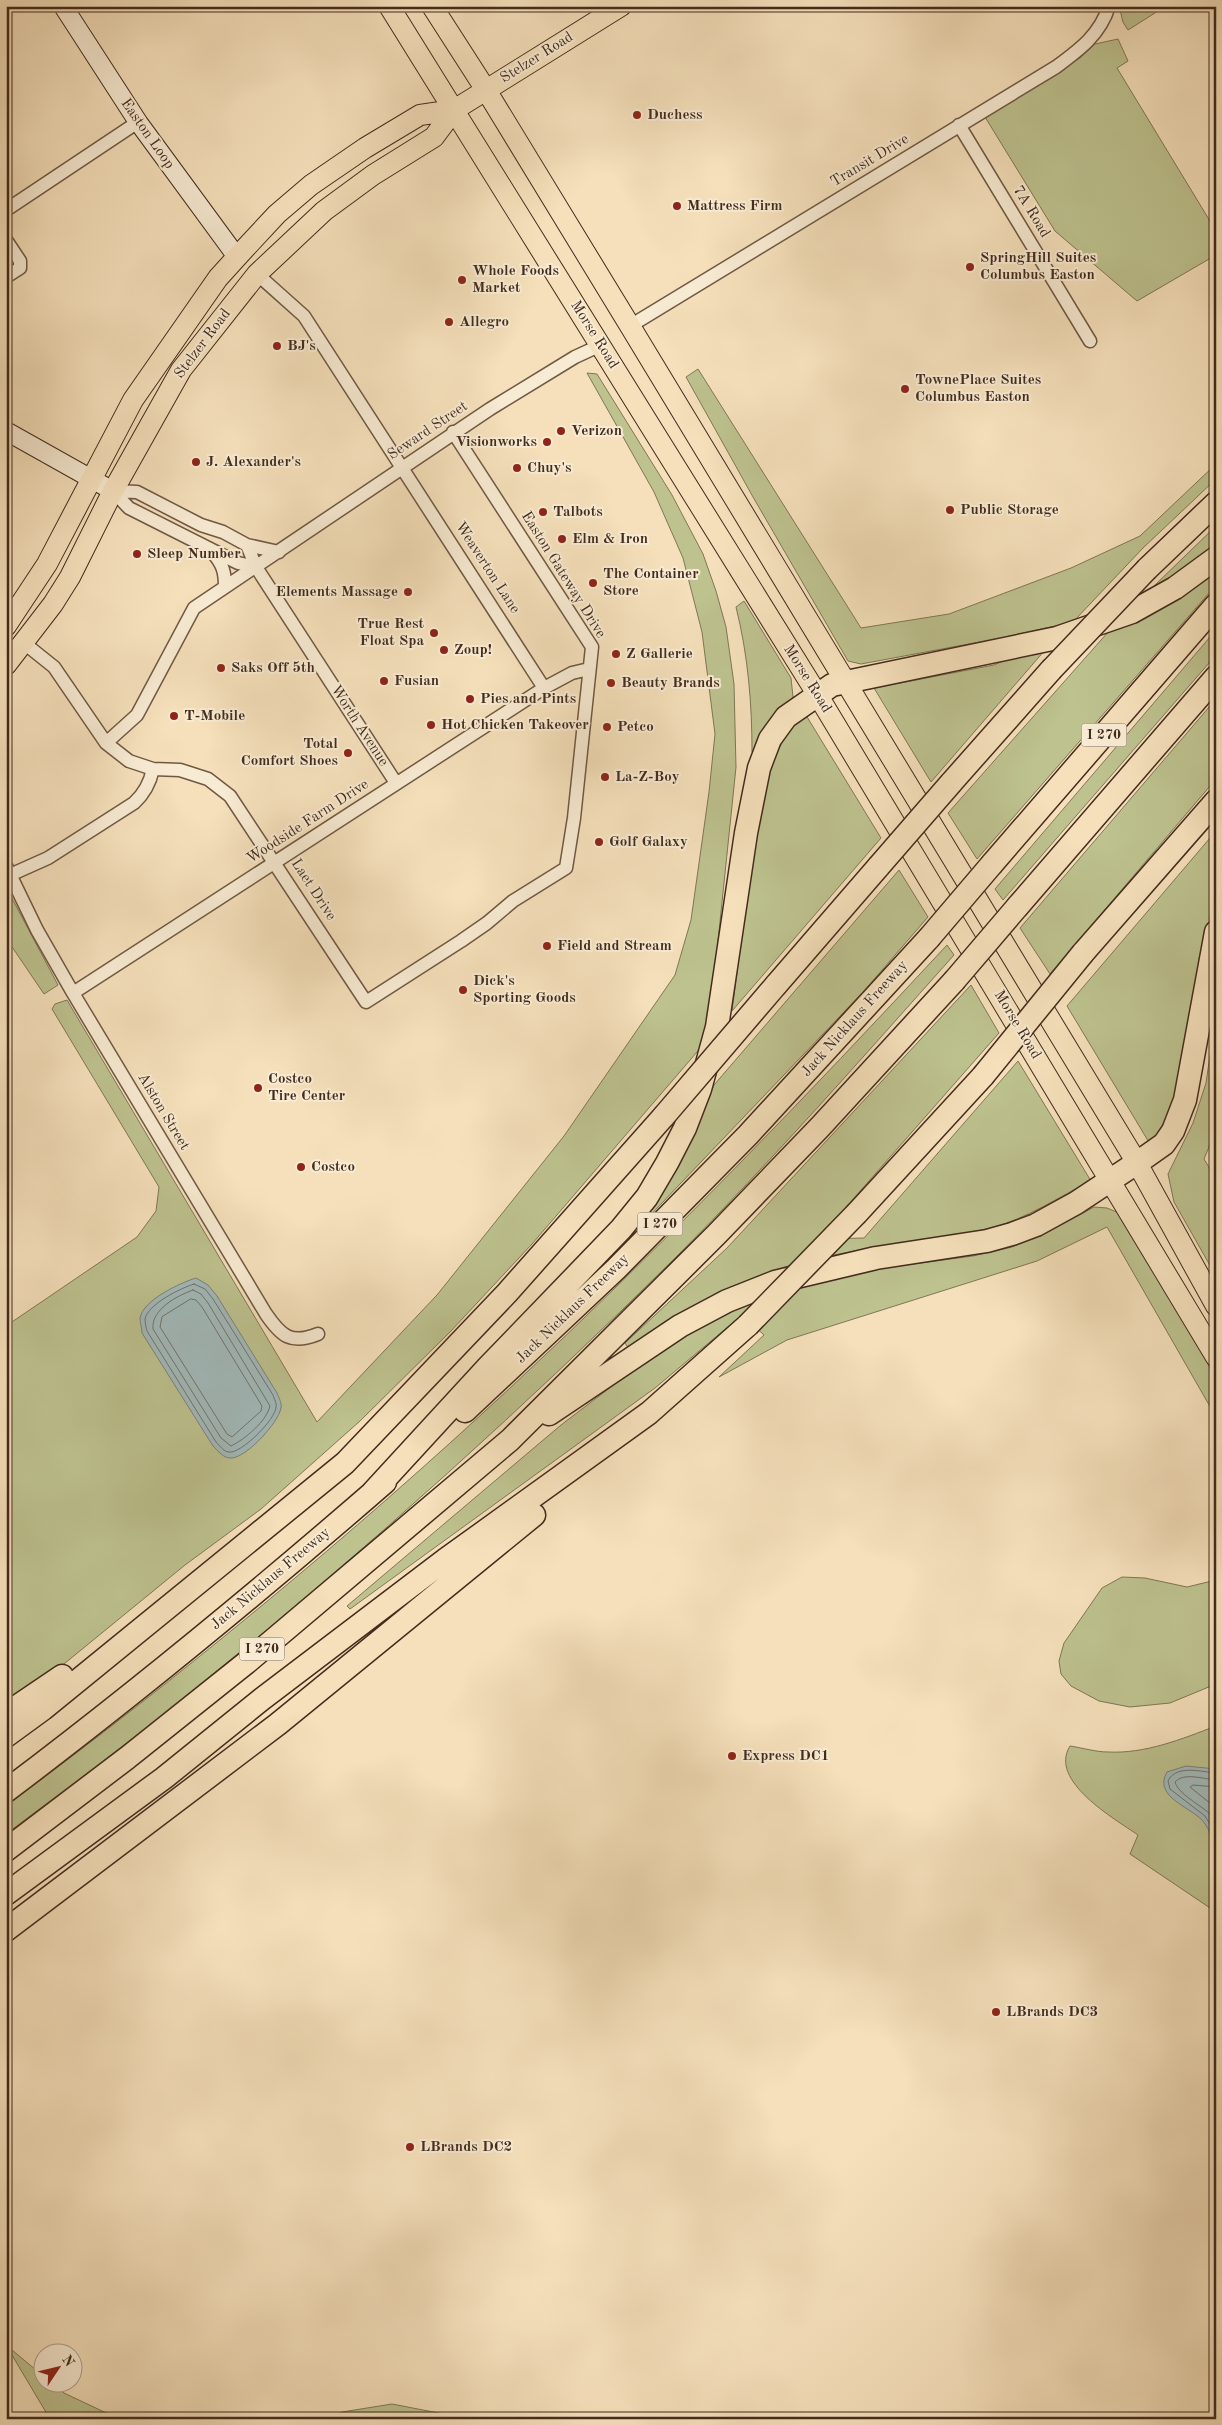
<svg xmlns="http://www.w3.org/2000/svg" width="1222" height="2425" font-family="'Old Standard TT',serif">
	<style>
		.green { fill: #bdc28f; stroke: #807656 }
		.water { fill: #a1babb; stroke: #7b817c }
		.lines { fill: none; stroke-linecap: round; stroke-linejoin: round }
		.shore { stroke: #72726c; stroke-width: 1 }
		.street-casing { stroke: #705844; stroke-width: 15 }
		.secondary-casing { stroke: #432b1d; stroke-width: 20 }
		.primary-casing { stroke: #432b1d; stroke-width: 22 }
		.highway-casing { stroke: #432b1d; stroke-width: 25 }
		.street { stroke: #f8ebd3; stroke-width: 12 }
		.secondary { stroke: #f8ebd3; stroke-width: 18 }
		.primary { stroke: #f5e0bb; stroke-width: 20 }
		.highway { stroke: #f5e0bb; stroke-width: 22 }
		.highway-bridge-casing { stroke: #432b1d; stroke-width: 25; stroke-linecap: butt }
		.highway-bridge { stroke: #f5e0bb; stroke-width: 22 }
		.poi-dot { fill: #8f2418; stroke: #f8ebd3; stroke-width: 2 }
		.labels { text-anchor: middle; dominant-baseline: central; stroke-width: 4; stroke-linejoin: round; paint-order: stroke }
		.shield { fill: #f8ebd3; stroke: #796554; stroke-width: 1 }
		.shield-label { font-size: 14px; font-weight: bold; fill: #432b1d }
		.street-label { font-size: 15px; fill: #432b1d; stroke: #f8ebd3 }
		.poi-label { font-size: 15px; font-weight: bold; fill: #432b1d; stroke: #f8ebd3; text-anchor: start }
	</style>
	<rect width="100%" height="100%" fill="#f5e0bb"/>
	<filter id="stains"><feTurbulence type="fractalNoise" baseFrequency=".004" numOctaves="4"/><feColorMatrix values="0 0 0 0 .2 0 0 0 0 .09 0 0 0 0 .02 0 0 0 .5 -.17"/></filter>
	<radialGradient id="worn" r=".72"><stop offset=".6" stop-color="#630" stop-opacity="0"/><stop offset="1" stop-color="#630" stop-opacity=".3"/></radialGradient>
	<path class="green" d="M 1119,6 L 1166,6 L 1128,30 L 1123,22 Z
		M 1118,39 L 1128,61 L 1117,68 L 1213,226 L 1216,226 L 1216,255 L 1137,301 L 1055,231 L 985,117 L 1080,58 L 1095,44 Z
		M 698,369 L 861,628 L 949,614 L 1071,568 L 1140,536 L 1216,464 L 1216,479 L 1143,548 L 1073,622 L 1001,638 L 861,664 L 848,661 L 753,497 L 686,377 Z
		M 587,373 L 597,374 L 672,495 L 703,554 L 716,591 L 726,627 L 734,684 L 736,767 L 715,970 L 703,1045 L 532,1244 L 450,1332 L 360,1421 L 261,1509 L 185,1565 L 59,1668 L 6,1703 L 6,1326 L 137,1237 L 156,1211 L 159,1187 L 52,1009 L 55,1004 L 67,1000 L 317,1422 L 437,1295 L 564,1136 L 675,975 L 691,920 L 709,792 L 715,734 L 702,632 L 683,558 L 654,492 Z
		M 1216,526 L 1216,543 L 1184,569 L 1153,587 Z
		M 1216,567 L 1216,585 L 977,859 L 948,813 L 1109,631 Z
		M 744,601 L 791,678 L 793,697 L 757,753 L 752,752 C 752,703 748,655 736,607 Z
		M 1216,630 L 1216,655 L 1003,900 L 995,889 Z
		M 1045,650 L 931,782 L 874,688 L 994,665 L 1014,656 Z
		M 1216,699 L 1216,779 L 1050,974 L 1020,928 Z
		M 804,712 L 881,838 L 732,1011 C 737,972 742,933 747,894 C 754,830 759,761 804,712 Z
		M 1216,831 C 1216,916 1195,1001 1181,1084 L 1172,1110 L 1150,1144 L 1067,1006 Z
		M 899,870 L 928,917 L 863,992 L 641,1225 L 638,1222 L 685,1148 L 714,1085 Z
		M 6,887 L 58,985 L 44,994 L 6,938 Z
		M 947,945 L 954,955 C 863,1057 773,1160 676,1257 C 527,1405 371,1546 207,1679 C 142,1733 74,1783 6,1834 L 6,1806 C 181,1676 350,1537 510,1388 C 662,1247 806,1097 947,945 Z
		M 971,985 L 999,1033 L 818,1239 L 864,1238 L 1018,1061 L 1091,1181 C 1059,1197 1026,1219 991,1228 C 919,1245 843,1247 772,1271 C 718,1290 675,1317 629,1349 L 625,1343 L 727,1248 Z
		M 1216,1014 L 1216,1130 L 1204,1159 L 1216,1179 L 1216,1276 L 1174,1202 L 1168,1174 L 1193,1123 L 1206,1083 Z
		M 1094,1207 L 1107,1208 L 1119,1213 L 1205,1356 L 1216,1384 L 1216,1417 L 1107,1227 L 1037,1261 L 787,1340 L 719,1377 L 764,1335 L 742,1315 L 655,1388 L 350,1609 L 347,1606 L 561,1425 L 649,1358 L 709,1320 L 752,1302 L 830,1275 L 973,1256 L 1012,1247 L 1051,1230 Z
		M 1122,1577 L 1145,1578 L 1187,1587 L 1216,1580 L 1216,1684 L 1170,1703 L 1130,1707 L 1099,1701 L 1071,1686 L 1061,1674 L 1059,1661 L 1064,1643 L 1102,1588 Z
		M 1216,1726 L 1216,1912 L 1130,1854 L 1138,1835 C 1115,1819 1048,1781 1070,1746 C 1083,1748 1096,1752 1108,1752 C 1145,1754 1182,1739 1216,1726 Z
		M 6,2345 L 42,2375 L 42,2382 L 52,2383 L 64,2393 L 119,2419 L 50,2419 Z
		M 392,2404 L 454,2416 L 463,2419 L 327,2419 L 342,2412 Z"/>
	<path class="water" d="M 196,1278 L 208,1285 L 217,1296 L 277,1393 C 279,1398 282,1403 281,1408 C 278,1423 248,1456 232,1458 C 224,1459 218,1451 213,1446 L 142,1333 C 142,1329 140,1322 140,1318 C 143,1300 180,1283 196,1278 Z
		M 1186,1766 L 1216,1769 L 1216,1860 C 1213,1845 1212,1831 1202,1820 C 1188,1806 1153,1796 1167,1772 Z"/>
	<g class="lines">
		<path class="shore" d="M 194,1284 L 205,1289 L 213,1299 L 273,1395 C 274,1399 277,1403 276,1407 C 276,1419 241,1454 229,1452 C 224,1452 220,1446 216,1442 L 147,1331 C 146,1328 145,1322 145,1319 C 148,1304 181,1288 194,1284 Z
			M 193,1290 L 201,1294 L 208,1303 L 270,1406 C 266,1422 245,1439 231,1446 L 221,1438 L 153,1329 C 151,1310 176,1296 193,1290 Z
			M 191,1299 L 196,1300 L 202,1307 L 262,1406 L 261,1411 L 232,1437 L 227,1434 L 160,1327 L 162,1317 Z
			M 1216,1773 C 1202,1772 1176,1764 1168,1781 L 1170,1789 L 1205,1816 L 1216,1834
			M 1216,1780 C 1203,1779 1184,1772 1175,1782 C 1179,1796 1206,1807 1216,1820
			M 1216,1787 L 1193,1785 L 1190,1787 L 1216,1808"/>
		<g class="street-casing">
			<path id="street" d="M 959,125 L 1090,341
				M 6,210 L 138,122
				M 6,240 L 20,261 L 20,268 L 6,277
				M 257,274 L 304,316 L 544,688
				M 630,326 L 1056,67 C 1079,50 1100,35 1109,6
				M 113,491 L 137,492 L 201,525 L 223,532 L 247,545 L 279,552
				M 113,491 L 129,508 L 238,563 L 256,567
				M 247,545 L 256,567 L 396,783
				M 213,553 C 223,565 225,572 225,587
				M 24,643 L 54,667 L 106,743 L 129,761 L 153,769 L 180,770 L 208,779 L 230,796 L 366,1002 L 461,941 L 487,923 L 513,901 L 566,868 L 574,818 L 592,647 L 453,432
				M 106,743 L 137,715 L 194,608 L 490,409 L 575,357 L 601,345
				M 6,866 L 37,930 L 73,993 L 266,1314 C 281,1336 291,1345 318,1334
				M 10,875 L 48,858 L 134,803 C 145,793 150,783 153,769
				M 73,993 L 544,688 L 572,673 L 589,669"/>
		</g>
		<g class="secondary-casing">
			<path id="secondary" d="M 63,6 L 138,122 L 237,257
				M 6,431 L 113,491"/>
		</g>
		<g class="primary-casing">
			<path id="primary" d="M 389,6 L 817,694 L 1216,1357
				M 432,6 L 486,90 L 630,326 L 1137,1163 L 1216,1306
				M 6,626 L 47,564 L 133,400 L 218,278 L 237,257 L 277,214 L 311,185 L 365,148 L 420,115 L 454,110
				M 6,665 L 53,604 L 70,577 L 113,491 L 181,370 L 257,274 L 324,211 L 373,175 L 434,137 L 454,110 L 621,6"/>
		</g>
		<g class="highway-casing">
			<path id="highway" d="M 1147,569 L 1216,503
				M 951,783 L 1051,670
				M 992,864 L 1216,605
				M 1018,906 L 1216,677
				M 1083,953 L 1216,801
				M 776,985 L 879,866
				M 857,1213 L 983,1076
				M 465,1411 L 616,1269 L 748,1135 L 929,938
				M 549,1414 L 680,1326 L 727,1301 L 775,1282 L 876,1258 L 987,1241 L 1012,1234 L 1036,1225 L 1076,1203 L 1147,1156 L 1164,1144 L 1173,1131 L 1185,1100 L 1216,932
				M 373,1492 L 487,1368 L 621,1229 L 647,1197 L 667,1163 L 685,1128 L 700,1089 L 717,1027 L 746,833 L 759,768 L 770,739 L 786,717 L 832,685 L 1057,638 L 1132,612 L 1175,588 L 1216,558
				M 6,1714 L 62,1676
				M 6,1736 L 43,1709 L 345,1463 L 507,1293 L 664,1116
				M 6,1791 C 136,1693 262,1589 385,1482
				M 6,1850 L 127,1758 L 246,1663 L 510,1440 L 716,1235 L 820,1127 L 954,981
				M 6,1894 L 164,1778 L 262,1699 L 445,1560 L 649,1413 L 748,1325
				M 6,1930 L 278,1724 L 534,1515"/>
		</g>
		<use href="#street" class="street"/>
		<use href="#secondary" class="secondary"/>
		<use href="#primary" class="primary"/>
		<use href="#highway" class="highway"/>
		<g class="highway-bridge-casing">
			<path id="highway-bridge" d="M 1051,670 L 1147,569
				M 879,866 L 951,783
				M 929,938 L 992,864
				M 954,981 L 1018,906
				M 983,1076 L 1083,953
				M 664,1116 L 776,985
				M 748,1325 L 857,1213"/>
		</g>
		<use href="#highway-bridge" class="highway-bridge"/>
	</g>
	<g class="poi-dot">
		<circle cx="637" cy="115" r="5"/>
		<circle cx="677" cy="206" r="5"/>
		<circle cx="970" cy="267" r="5"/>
		<circle cx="462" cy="280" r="5"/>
		<circle cx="449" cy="322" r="5"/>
		<circle cx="277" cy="346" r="5"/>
		<circle cx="905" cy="389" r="5"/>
		<circle cx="561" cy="431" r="5"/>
		<circle cx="547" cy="442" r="5"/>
		<circle cx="196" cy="462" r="5"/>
		<circle cx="517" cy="468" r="5"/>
		<circle cx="950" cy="510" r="5"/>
		<circle cx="543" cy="512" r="5"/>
		<circle cx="562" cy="539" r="5"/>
		<circle cx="137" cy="554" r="5"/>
		<circle cx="593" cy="583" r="5"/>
		<circle cx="408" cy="592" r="5"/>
		<circle cx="434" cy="633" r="5"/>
		<circle cx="444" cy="650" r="5"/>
		<circle cx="616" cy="654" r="5"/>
		<circle cx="221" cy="668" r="5"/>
		<circle cx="384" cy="681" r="5"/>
		<circle cx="611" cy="683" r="5"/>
		<circle cx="470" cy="699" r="5"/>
		<circle cx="174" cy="716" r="5"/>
		<circle cx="431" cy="725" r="5"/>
		<circle cx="607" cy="727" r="5"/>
		<circle cx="348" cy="753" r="5"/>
		<circle cx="605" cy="777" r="5"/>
		<circle cx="599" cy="842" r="5"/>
		<circle cx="547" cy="946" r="5"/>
		<circle cx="463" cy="990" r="5"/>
		<circle cx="258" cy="1088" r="5"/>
		<circle cx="301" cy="1167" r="5"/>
		<circle cx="732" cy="1756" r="5"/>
		<circle cx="996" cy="2012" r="5"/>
		<circle cx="410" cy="2147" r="5"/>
	</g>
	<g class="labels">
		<g class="shield">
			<rect x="1081.5" y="723.5" width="45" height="23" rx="4"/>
			<rect x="637.5" y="1212.5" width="45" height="23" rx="4"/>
			<rect x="239.5" y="1637.5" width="45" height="23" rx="4"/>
		</g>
		<g class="shield-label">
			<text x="1104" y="735">I 270</text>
			<text x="660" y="1224">I 270</text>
			<text x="262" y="1649">I 270</text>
		</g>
		<g class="street-label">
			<text transform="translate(537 58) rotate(-32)">Stelzer Road</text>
			<text transform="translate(147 134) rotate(55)">Easton Loop</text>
			<text transform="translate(870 161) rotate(-31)">Transit Drive</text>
			<text transform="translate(1031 212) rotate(59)">7A Road</text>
			<text transform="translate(594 335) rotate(58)">Morse Road</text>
			<text transform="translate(203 344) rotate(-53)">Stelzer Road</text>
			<text transform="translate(428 431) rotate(-34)">Seward Street</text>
			<text transform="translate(487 568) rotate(57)">Weaverton Lane</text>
			<text transform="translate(563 575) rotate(58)">Easton Gateway Drive</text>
			<text transform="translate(807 679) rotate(58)">Morse Road</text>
			<text transform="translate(359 726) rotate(57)">Worth Avenue</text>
			<text transform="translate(308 822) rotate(-33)">Woodside Farm Drive</text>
			<text transform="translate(313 890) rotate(57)">Laet Drive</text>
			<text transform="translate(855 1019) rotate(-48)">Jack Nicklaus Freeway</text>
			<text transform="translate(1017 1025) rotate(59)">Morse Road</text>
			<text transform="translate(163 1112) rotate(59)">Alston Street</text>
			<text transform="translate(573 1309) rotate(-44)">Jack Nicklaus Freeway</text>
			<text transform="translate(271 1579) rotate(-40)">Jack Nicklaus Freeway</text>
		</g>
		<g class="poi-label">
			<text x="647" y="115">Duchess</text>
			<text x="687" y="206">Mattress Firm</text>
			<text x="980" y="258">SpringHill Suites<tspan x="980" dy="17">Columbus Easton</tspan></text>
			<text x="472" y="271">Whole Foods<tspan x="472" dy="17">Market</tspan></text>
			<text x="459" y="322">Allegro</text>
			<text x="287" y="346">BJ's</text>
			<text x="915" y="380">TownePlace Suites<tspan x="915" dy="17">Columbus Easton</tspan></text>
			<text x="571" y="431">Verizon</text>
			<text x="537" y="442" text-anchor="end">Visionworks</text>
			<text x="206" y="462">J. Alexander's</text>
			<text x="527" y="468">Chuy's</text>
			<text x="960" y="510">Public Storage</text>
			<text x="553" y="512">Talbots</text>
			<text x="572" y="539">Elm &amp; Iron</text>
			<text x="147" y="554">Sleep Number</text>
			<text x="603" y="574">The Container<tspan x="603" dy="17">Store</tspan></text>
			<text x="398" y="592" text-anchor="end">Elements Massage</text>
			<text x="424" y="624" text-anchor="end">True Rest<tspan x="424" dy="17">Float Spa</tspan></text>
			<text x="454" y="650">Zoup!</text>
			<text x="626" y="654">Z Gallerie</text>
			<text x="231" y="668">Saks Off 5th</text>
			<text x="394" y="681">Fusian</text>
			<text x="621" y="683">Beauty Brands</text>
			<text x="480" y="699">Pies and Pints</text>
			<text x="184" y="716">T-Mobile</text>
			<text x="441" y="725">Hot Chicken Takeover</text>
			<text x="617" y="727">Petco</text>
			<text x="338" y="744" text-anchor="end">Total<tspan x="338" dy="17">Comfort Shoes</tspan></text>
			<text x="615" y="777">La-Z-Boy</text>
			<text x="609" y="842">Golf Galaxy</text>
			<text x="557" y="946">Field and Stream</text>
			<text x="473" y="981">Dick's<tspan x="473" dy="17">Sporting Goods</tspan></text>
			<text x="268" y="1079">Costco<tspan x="268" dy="17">Tire Center</tspan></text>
			<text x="311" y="1167">Costco</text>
			<text x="742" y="1756">Express DC1</text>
			<text x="1006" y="2012">LBrands DC3</text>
			<text x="420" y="2147">LBrands DC2</text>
		</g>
	</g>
	<rect width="1222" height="2425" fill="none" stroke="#f5e0bb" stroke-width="25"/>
	<rect x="8" y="8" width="1207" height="2410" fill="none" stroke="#432b1d" stroke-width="2.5"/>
	<rect x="12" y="12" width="1197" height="2400" fill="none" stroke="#432b1d"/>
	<g transform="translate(58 2368) rotate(55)"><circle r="24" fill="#f8ebd3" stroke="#b09e8a"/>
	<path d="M0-4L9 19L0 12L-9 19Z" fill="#8f2418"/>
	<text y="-8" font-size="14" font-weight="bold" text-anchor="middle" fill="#432b1d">N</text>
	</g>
	<rect width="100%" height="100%" filter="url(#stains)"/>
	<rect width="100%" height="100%" fill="url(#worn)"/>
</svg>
